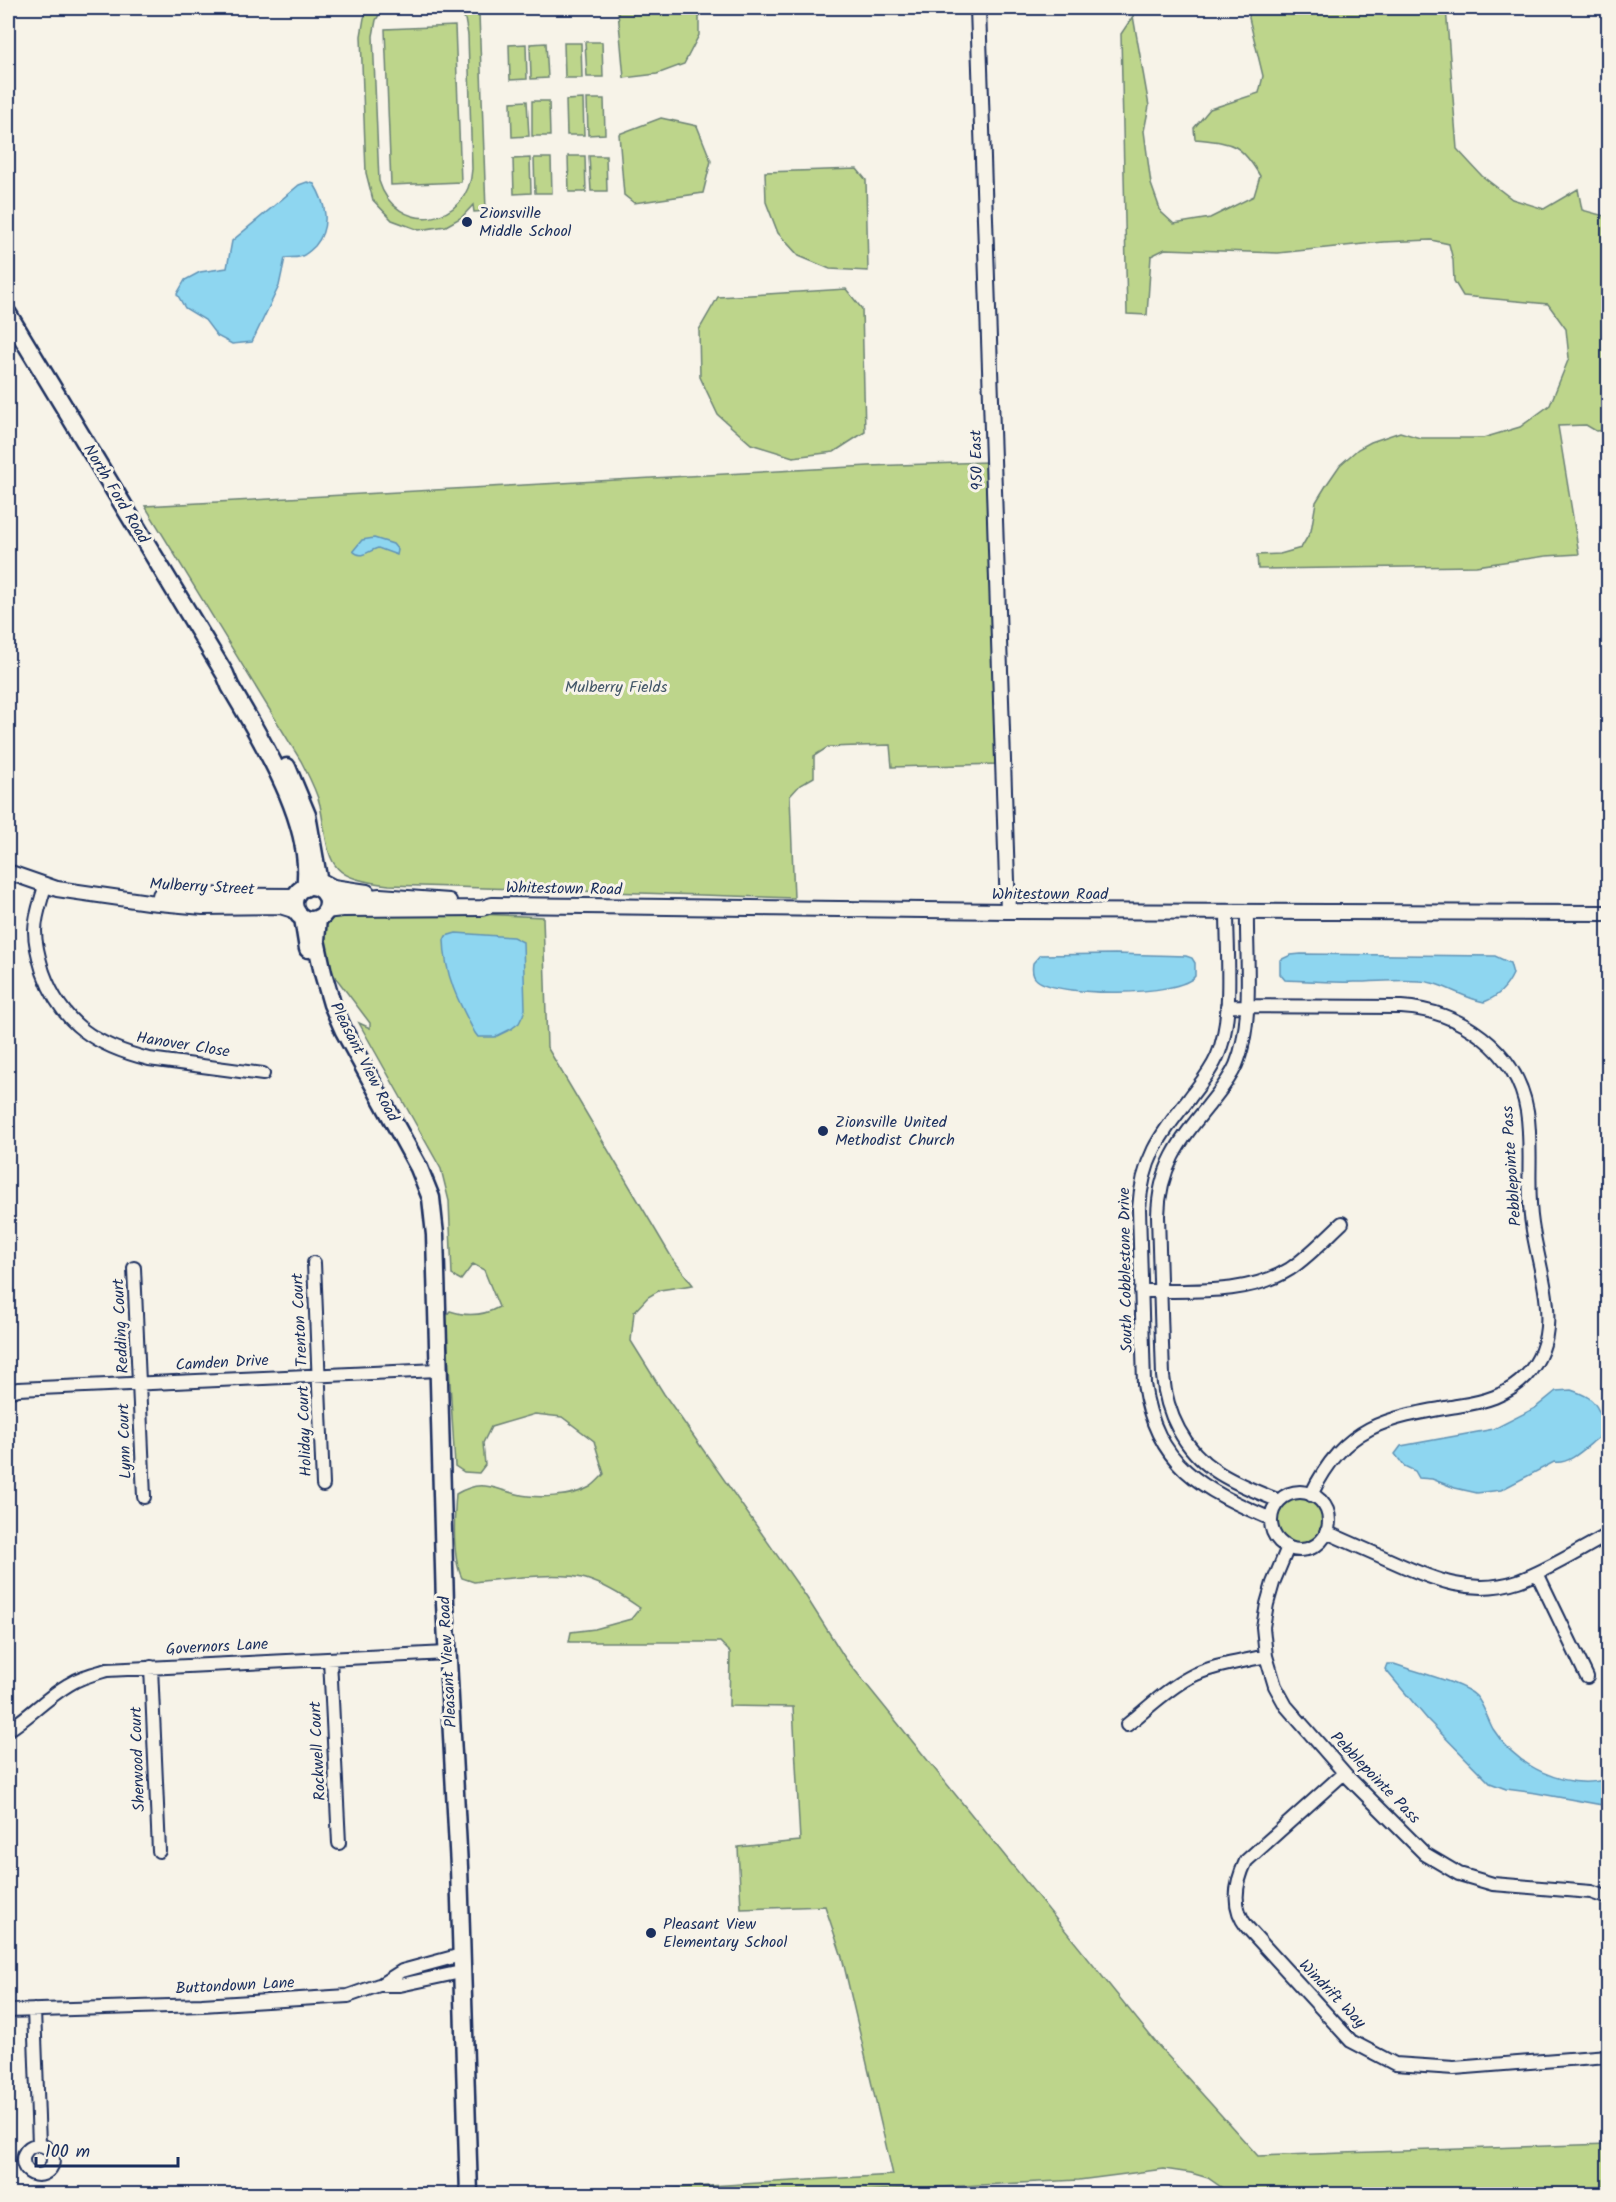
<svg xmlns="http://www.w3.org/2000/svg" width="1616" height="2202" font-family="Kalam,sans-serif">
	<style>
		.green { fill: #bdd58b; stroke: #6c8274; stroke-width: 1.5 }
		.water { fill: #8ed6f0; stroke: #6093b6; stroke-width: 1.5 }
		.lines { fill: none; stroke-linecap: round; stroke-linejoin: round }
		.minor-casing { stroke: #1b2f5e; stroke-width: 16 }
		.tertiary-casing { stroke: #1b2f5e; stroke-width: 18 }
		.secondary-casing { stroke: #1b2f5e; stroke-width: 21 }
		.minor { stroke: #f7f3e8; stroke-width: 12 }
		.tertiary { stroke: #f7f3e8; stroke-width: 14 }
		.secondary { stroke: #f7f3e8; stroke-width: 16 }
		.poi-dot { fill: #1b2f5e; stroke: #f7f3e8; stroke-width: 2 }
		.labels { text-anchor: middle; dominant-baseline: central; stroke-width: 6; stroke-linejoin: round; paint-order: stroke }
		.poi-label { font-size: 16px; fill: #1b2f5e; stroke: #f7f3e8; text-anchor: start }
		.street-label { font-size: 16px; fill: #1b2f5e; stroke: #f7f3e8 }
		.park-label { font-size: 16px; fill: #445869; stroke: #f7f3e8 }
	</style>
	<rect width="100%" height="100%" fill="#f7f3e8"/>
	<filter id="ink" filterUnits="userSpaceOnUse"><feTurbulence type="fractalNoise" baseFrequency=".0167" numOctaves="2"/><feDisplacementMap in="SourceGraphic" scale="12" xChannelSelector="R" yChannelSelector="G"/><feConvolveMatrix kernelMatrix="1 2 1 2 8 2 1 2 1" color-interpolation-filters="sRGB"/></filter>
	<g filter="url(#ink)">
		<path class="green" d="M 368,8 L 383,8 L 376,20 L 373,36 L 379,181 C 396,236 469,227 472,169 L 468,35 L 465,19 L 458,8 L 473,8 L 476,14 L 479,14 L 486,211 L 474,212 L 473,205 L 462,217 L 446,226 L 419,230 L 392,220 L 373,200 L 366,173 L 361,36 L 364,18 Z
			M 624,8 L 699,8 L 699,35 L 684,64 L 657,74 L 624,78 L 618,12 Z
			M 1250,8 L 1446,8 L 1457,149 L 1482,176 L 1512,199 L 1544,209 L 1578,189 L 1582,210 L 1608,217 L 1608,430 L 1596,431 L 1586,425 L 1558,426 L 1579,554 L 1546,556 L 1476,566 L 1258,569 L 1257,555 L 1280,554 L 1301,548 L 1311,531 L 1316,502 L 1327,484 L 1340,465 L 1358,449 L 1371,442 L 1400,432 L 1420,438 L 1483,438 L 1520,427 L 1550,405 L 1569,358 L 1566,329 L 1548,304 L 1463,296 L 1454,281 L 1453,260 L 1449,244 L 1431,240 L 1383,242 L 1278,253 L 1165,249 L 1151,256 L 1147,315 L 1127,314 L 1121,34 L 1133,16 L 1149,106 L 1144,131 L 1151,184 L 1161,212 L 1174,224 L 1210,218 L 1254,196 L 1260,176 C 1240,142 1232,143 1195,139 L 1194,128 L 1210,109 L 1259,93 L 1263,76 L 1249,18 Z
			M 455,26 L 461,182 L 391,185 L 385,29 Z
			M 585,42 L 602,42 L 603,77 L 587,77 Z
			M 546,43 L 548,78 L 531,79 L 530,44 Z
			M 564,43 L 581,43 L 582,78 L 565,78 Z
			M 526,44 L 527,79 L 510,80 L 509,45 Z
			M 583,99 L 584,135 L 567,135 L 566,100 Z
			M 587,99 L 604,99 L 605,134 L 588,135 Z
			M 527,101 L 529,136 L 512,137 L 511,102 Z
			M 532,101 L 549,101 L 550,136 L 532,136 Z
			M 661,118 L 697,126 L 711,161 L 703,193 L 634,203 L 624,195 L 619,134 Z
			M 568,156 L 585,156 L 586,192 L 569,192 Z
			M 589,156 L 606,156 L 607,191 L 591,191 Z
			M 530,158 L 531,193 L 514,194 L 513,159 Z
			M 534,158 L 551,158 L 552,193 L 535,193 Z
			M 857,169 L 866,180 L 868,271 L 830,269 L 799,256 L 778,233 L 766,202 L 765,172 Z
			M 846,289 L 862,309 L 865,432 L 834,452 L 793,457 L 751,444 L 718,415 L 700,377 L 699,330 L 718,297 Z
			M 987,462 L 999,764 L 892,767 L 890,745 L 828,747 L 814,756 L 814,777 L 800,785 L 790,796 L 794,898 L 389,885 C 323,878 331,861 320,805 C 316,789 308,775 301,761 L 145,506 L 869,466 Z
			M 336,914 L 480,914 L 543,917 L 547,1047 L 672,1258 L 693,1285 L 660,1290 L 648,1297 L 634,1312 L 631,1341 L 664,1394 L 807,1598 L 845,1658 L 1157,2044 L 1258,2156 L 1608,2144 L 1608,2194 L 1231,2194 L 1208,2178 L 1191,2173 L 1164,2169 L 1079,2180 L 805,2194 L 595,2194 L 595,2193 L 893,2175 L 842,1957 L 825,1906 L 741,1909 L 738,1847 L 800,1841 L 793,1707 L 729,1706 L 730,1652 L 720,1642 L 569,1642 L 571,1632 L 595,1629 L 631,1619 L 640,1608 C 623,1596 606,1585 586,1579 C 559,1571 503,1579 474,1582 L 462,1578 C 452,1558 454,1518 456,1494 C 482,1479 491,1488 517,1494 C 536,1499 573,1497 590,1487 C 595,1484 600,1478 604,1474 L 594,1441 L 562,1417 L 535,1414 L 491,1427 L 483,1443 L 485,1465 L 479,1473 L 464,1472 L 455,1466 L 446,1316 L 450,1311 C 468,1317 483,1316 499,1307 L 484,1270 L 473,1264 L 461,1280 L 452,1275 L 449,1201 L 441,1169 L 359,1023 L 370,1028 L 370,1023 L 324,962 L 322,923 Z
			M1277 1521a23 23 0 1 1 46 0a23 23 0 1 1-46 0Z"/>
		<path class="water" d="M 307,182 L 314,184 C 326,203 331,227 315,246 C 311,250 305,256 299,257 C 295,258 289,257 285,258 L 279,286 L 252,342 L 232,344 L 217,336 L 205,320 L 185,308 L 177,294 L 185,280 L 200,272 L 227,268 L 232,241 L 299,185 Z
			M 374,538 L 393,544 L 398,550 L 397,555 L 378,548 C 369,550 362,560 353,551 L 362,540 Z
			M 456,933 L 513,937 L 523,942 L 525,1009 L 523,1015 L 519,1023 L 511,1029 L 495,1037 L 478,1037 L 475,1033 C 458,1001 445,977 444,940 L 446,936 Z
			M 1115,954 L 1186,956 L 1192,958 L 1195,963 L 1195,976 C 1180,997 1057,997 1037,980 C 1032,976 1032,969 1033,963 L 1040,955 Z
			M 1301,954 L 1495,956 L 1510,963 L 1513,974 C 1507,987 1498,997 1484,1002 C 1462,998 1442,982 1419,981 C 1397,979 1376,982 1354,982 C 1332,983 1308,981 1285,980 L 1280,974 L 1280,960 L 1291,955 Z
			M 1571,1390 C 1577,1392 1583,1394 1589,1398 C 1599,1406 1607,1426 1599,1437 C 1587,1446 1570,1465 1554,1462 L 1501,1490 L 1477,1493 L 1455,1488 L 1432,1479 L 1419,1478 L 1415,1471 L 1404,1466 L 1395,1454 L 1401,1446 L 1494,1429 L 1535,1408 L 1556,1391 Z
			M 1387,1664 L 1394,1664 C 1413,1671 1463,1683 1476,1696 C 1484,1705 1487,1718 1493,1729 C 1516,1766 1565,1791 1608,1779 L 1608,1806 L 1536,1793 L 1506,1789 L 1490,1783 L 1428,1720 L 1385,1669 Z"/>
		<g class="lines">
			<g class="minor-casing">
				<path id="minor" d="M 45,886 C 41,901 35,916 35,931 C 35,945 39,959 43,972 C 62,1025 97,1046 149,1059 L 263,1074
					M 1227,911 C 1227,953 1234,1020 1217,1057 C 1210,1073 1199,1085 1189,1099 C 1159,1136 1142,1160 1139,1209 L 1144,1384 C 1156,1466 1202,1489 1271,1519
					M 1247,911 C 1246,958 1254,1022 1236,1065 C 1229,1081 1218,1093 1208,1106 C 1179,1142 1159,1167 1158,1216 L 1163,1376 C 1166,1413 1184,1450 1216,1471 C 1235,1484 1258,1492 1279,1501
					M 1227,1006 L 1401,1007 C 1459,1010 1517,1050 1527,1111 C 1533,1148 1526,1187 1532,1224 C 1539,1274 1566,1333 1526,1376 C 1507,1396 1484,1402 1457,1406 C 1387,1418 1345,1424 1311,1495
					M 314,1263 L 323,1485
					M 134,1268 L 144,1497
					M 1141,1291 C 1190,1290 1247,1296 1290,1269 C 1309,1256 1325,1239 1342,1223
					M 8,1392 L 18,1389 L 438,1370
					M1271 1521a29 29 0 1 1 58 0a29 29 0 1 1-58 0Z
					M 1326,1532 C 1349,1542 1371,1552 1394,1562 C 1434,1580 1473,1596 1518,1581 C 1547,1571 1581,1549 1608,1535
					M 1288,1547 L 1273,1583 L 1267,1604 L 1263,1627 L 1266,1656 L 1275,1686 L 1286,1706 L 1348,1777 L 1425,1854 L 1459,1874 L 1493,1884 L 1591,1892 L 1608,1898
					M 1537,1573 L 1587,1677
					M 330,1659 L 339,1843
					M 151,1667 L 159,1851
					M 1127,1725 C 1147,1709 1167,1689 1190,1677 C 1213,1665 1241,1662 1266,1656
					M 8,1730 C 29,1717 46,1698 68,1685 C 80,1677 93,1674 107,1670 L 447,1653
					M 1344,1773 L 1246,1861 C 1236,1882 1231,1907 1247,1927 L 1351,2041 L 1395,2064 L 1454,2068 L 1608,2056
					M 380,1985 L 402,1971 L 461,1955
					M 34,2010 L 39,2144
					M 8,2011 L 202,2005 L 348,1996 L 379,1985 L 400,1985 L 461,1972
					M23 2160a15 15 0 1 1 30 0a15 15 0 1 1-30 0Z"/>
			</g>
			<g class="tertiary-casing">
				<path id="tertiary" d="M 978,8 L 1008,911
					M 8,872 L 57,889 L 148,902 L 203,907 L 280,906 L 296,911
					M 318,879 L 333,887 L 367,892
					M 160,895 L 296,896
					M 326,896 L 345,900 L 380,896 L 449,901
					M 325,911 L 342,909 L 482,908 L 492,905 L 1008,911 L 1608,913"/>
			</g>
			<g class="secondary-casing">
				<path id="secondary" d="M 8,314 L 225,674 L 230,686 C 261,740 315,823 305,888
					M 287,767 L 307,815 L 320,889
					M294 903a17 17 0 1 1 34 0a17 17 0 1 1-34 0Z
					M 303,918 L 308,949
					M 318,918 L 316,940 L 323,973 L 332,1004 L 344,1031 L 419,1168 L 431,1198 L 435,1235 L 445,1604 L 459,1867 L 469,2194"/>
			</g>
			<use href="#minor" class="minor"/>
			<use href="#tertiary" class="tertiary"/>
			<use href="#secondary" class="secondary"/>
		</g>
	</g>
	<g class="poi-dot">
		<circle cx="467" cy="222" r="6"/>
		<circle cx="823" cy="1131" r="6"/>
		<circle cx="651" cy="1933" r="6"/>
	</g>
	<g class="labels">
		<g class="poi-label">
			<text x="479" y="213">Zionsville<tspan x="479" dy="18">Middle School</tspan></text>
			<text x="835" y="1122">Zionsville United<tspan x="835" dy="18">Methodist Church</tspan></text>
			<text x="663" y="1924">Pleasant View<tspan x="663" dy="18">Elementary School</tspan></text>
		</g>
		<g class="street-label">
			<text transform="translate(977 460) rotate(-92)">950 East</text>
			<text transform="translate(116 494) rotate(59)">North Ford Road</text>
			<text transform="translate(202 887) rotate(3)">Mulberry Street</text>
			<text transform="translate(564 889) rotate(1)">Whitestown Road</text>
			<text x="1050" y="894">Whitestown Road</text>
			<text transform="translate(183 1045) rotate(9)">Hanover Close</text>
			<text transform="translate(364 1062) rotate(63)">Pleasant View Road</text>
			<text transform="translate(1512 1166) rotate(-94)">Pebblepointe Pass</text>
			<text transform="translate(1126 1270) rotate(-91)">South Cobblestone Drive</text>
			<text transform="translate(300 1320) rotate(-93)">Trenton Court</text>
			<text transform="translate(121 1326) rotate(-93)">Redding Court</text>
			<text transform="translate(222 1363) rotate(-3)">Camden Drive</text>
			<text transform="translate(305 1431) rotate(-92)">Holiday Court</text>
			<text transform="translate(125 1441) rotate(-92)">Lynn Court</text>
			<text transform="translate(217 1647) rotate(-3)">Governors Lane</text>
			<text transform="translate(448 1662) rotate(-93)">Pleasant View Road</text>
			<text transform="translate(318 1751) rotate(-93)">Rockwell Court</text>
			<text transform="translate(138 1759) rotate(-92)">Sherwood Court</text>
			<text transform="translate(1375 1778) rotate(46)">Pebblepointe Pass</text>
			<text transform="translate(235 1986) rotate(-3)">Buttondown Lane</text>
			<text transform="translate(1332 1994) rotate(46)">Windrift Way</text>
		</g>
		<g class="park-label">
			<text x="616" y="687">Mulberry Fields</text>
		</g>
	</g>
	<rect width="1616" height="2202" fill="none" stroke="#f7f3e8" stroke-width="30"/>
	<rect x="15" y="15" width="1586" height="2172" fill="none" stroke="#1b2f5e" stroke-width="2" filter="url(#ink)"/>
	<path d="M36 2157v9h142v-9" fill="none" stroke="#1b2f5e" stroke-width="3"/>
	<text x="45" y="2157" font-size="18" fill="#1b2f5e" stroke="#f7f3e8" stroke-width="4.5" paint-order="stroke">100 m</text>
</svg>
